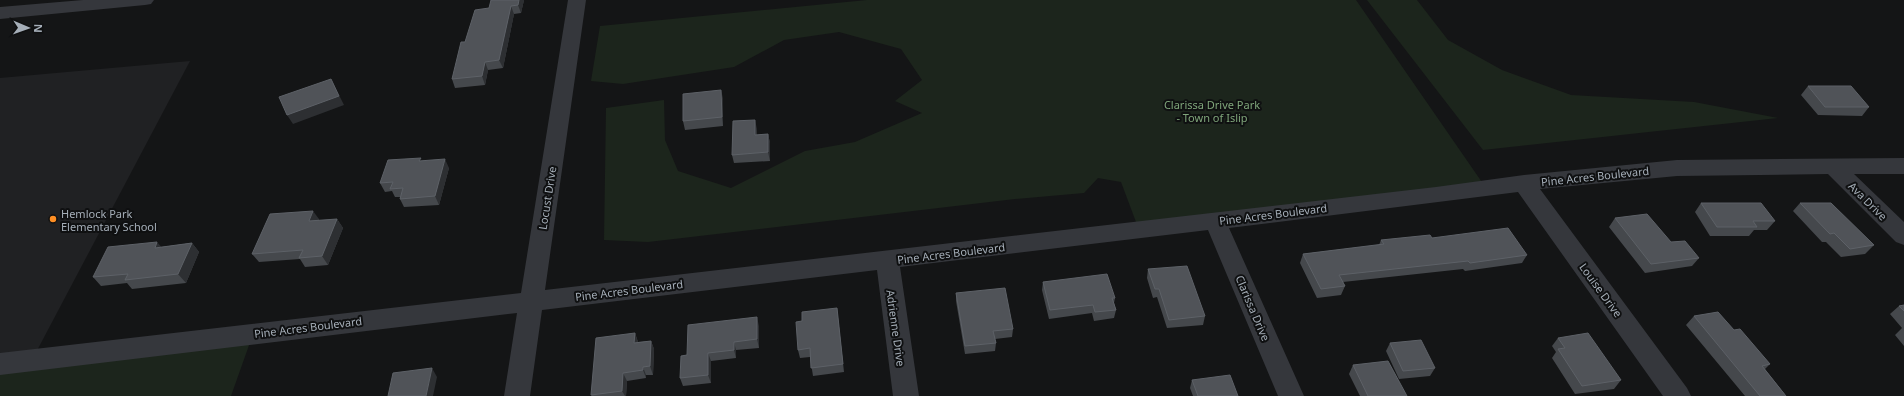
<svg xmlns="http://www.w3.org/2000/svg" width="1904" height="396" font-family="'Noto Sans',sans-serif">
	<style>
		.built { fill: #202123 }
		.green { fill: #1c251c }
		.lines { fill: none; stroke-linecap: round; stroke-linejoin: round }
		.minor { fill: #35373c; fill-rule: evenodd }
		.wall { fill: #45484c }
		.shaded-wall { fill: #2d2f32 }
		.building { fill: #505358; stroke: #5d6167 }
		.poi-dot { fill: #ff8f24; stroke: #0f1011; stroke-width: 1.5 }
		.labels { text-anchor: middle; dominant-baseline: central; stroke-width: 4; stroke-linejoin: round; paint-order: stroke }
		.park-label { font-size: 11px; fill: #7fa57a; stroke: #0f1011 }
		.street-label { font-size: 11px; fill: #a5aeb8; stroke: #0f1011 }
		.poi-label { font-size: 11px; fill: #a5aeb8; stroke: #0f1011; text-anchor: start }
	</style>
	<rect width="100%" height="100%" fill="#141516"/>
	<path class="built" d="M 190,61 L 32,360 L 0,363 L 0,78 Z"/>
	<path class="green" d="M 867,0 L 1356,0 L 1486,188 L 1139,230 L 1121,182 L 1098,178 L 1084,193 L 1015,199 L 648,242 L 604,240 L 606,108 L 664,100 L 665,140 L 678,171 L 731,188 L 805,151 L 855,142 L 922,113 L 895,101 L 922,80 L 901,49 L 839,32 L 784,40 L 734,67 L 623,84 L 591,81 L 600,26 Z
		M 1367,0 L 1417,0 L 1448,40 L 1502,70 L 1571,95 L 1694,102 L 1778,118 L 1483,150 Z
		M 253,334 L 231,396 L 0,396 L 0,363 Z"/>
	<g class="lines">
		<path class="minor" d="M 83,0 L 154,0 L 151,4 L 145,5 L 0,19 L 0,7 Z
			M 568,0 L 586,0 L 545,290 L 1436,187 L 1524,175 L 1677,160 L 1904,158 L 1904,174 L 1854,174 L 1904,222 L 1904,245 L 1896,242 L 1828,174 L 1677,176 L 1540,189 L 1687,388 L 1691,396 L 1663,396 L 1518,192 L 1229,228 L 1304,396 L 1278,396 L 1208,230 L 900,267 L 919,396 L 893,396 L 877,270 L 542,310 L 530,396 L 504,396 L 517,313 L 0,375 L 0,353 L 521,293 Z"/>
	</g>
	<path class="wall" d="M 524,0 L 521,13 L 514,14 L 503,68 L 488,70 L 485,85 L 455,88 L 452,79 L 465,42 L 489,8 Z
		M 1808,86 L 1869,107 L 1862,116 L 1818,115 L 1801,95 Z
		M 723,98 L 723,126 L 685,130 L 683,121 Z
		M 757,129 L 757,135 L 768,134 L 770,143 L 770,161 L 734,163 L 732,155 Z
		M 422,161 L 449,168 L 439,205 L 404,207 L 400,199 L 400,197 L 395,197 L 392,191 L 385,192 L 380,183 Z
		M 1701,203 L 1775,221 L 1767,230 L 1754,230 L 1749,236 L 1710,236 L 1695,212 Z
		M 1800,203 L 1874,245 L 1865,254 L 1841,257 L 1826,242 L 1822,242 L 1793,211 Z
		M 1615,218 L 1671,242 L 1699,258 L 1692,266 L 1645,273 L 1609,227 Z
		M 319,219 L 319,221 L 337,219 L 343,228 L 328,265 L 305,267 L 300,259 L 259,262 L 252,254 Z
		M 1432,238 L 1527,255 L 1522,263 L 1465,271 L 1463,269 L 1343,282 L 1345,286 L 1341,295 L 1317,298 L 1300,263 L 1303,254 L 1379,245 L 1381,240 Z
		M 192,243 L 199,252 L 186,283 L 132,289 L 127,283 L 101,286 L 93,277 L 161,247 Z
		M 1148,269 L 1205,316 L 1203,325 L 1167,328 L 1157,297 L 1153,298 L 1147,278 Z
		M 1043,282 L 1115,298 L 1114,303 L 1116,310 L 1114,318 L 1094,321 L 1092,313 L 1049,319 L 1042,290 Z
		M 956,293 L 1013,329 L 1012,337 L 995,339 L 996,343 L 995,351 L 965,354 L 956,301 Z
		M 1904,305 L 1904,346 L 1895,335 L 1902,328 L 1890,314 L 1899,306 Z
		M 837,308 L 844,372 L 813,376 L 810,357 L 800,358 L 798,350 L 802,321 Z
		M 1694,316 L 1734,330 L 1770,364 L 1765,369 L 1786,396 L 1745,396 L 1686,325 Z
		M 759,326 L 759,348 L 736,350 L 736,358 L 711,361 L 711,383 L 683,386 L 680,378 L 687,355 Z
		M 635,333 L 638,342 L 651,341 L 654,349 L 653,375 L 646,375 L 646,378 L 627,381 L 626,396 L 592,396 L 591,395 Z
		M 1558,338 L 1621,380 L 1614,389 L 1575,394 L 1552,358 L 1556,352 L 1552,346 Z
		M 1390,343 L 1435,368 L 1430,376 L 1399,379 L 1386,351 Z
		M 1353,365 L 1407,396 L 1360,396 L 1349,374 Z
		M 1192,380 L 1238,396 L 1193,396 L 1190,388 Z"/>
	<path class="shaded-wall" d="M 519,0 L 524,0 L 521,13 L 518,5 Z
		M 511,6 L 514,14 L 503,68 L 499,60 Z
		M 485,62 L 488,70 L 485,85 L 482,76 Z
		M 331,79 L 344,105 L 293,124 L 287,115 Z
		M 721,90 L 723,98 L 723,126 L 722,117 Z
		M 755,120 L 757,129 L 756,144 L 755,135 Z
		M 768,134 L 770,143 L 770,161 L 768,152 Z
		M 445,159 L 449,168 L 439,205 L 435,196 Z
		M 313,211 L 319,219 L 315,230 L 309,221 Z
		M 337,219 L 343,228 L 328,265 L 322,256 Z
		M 157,242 L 164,250 L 155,248 Z
		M 192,243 L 199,252 L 186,283 L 178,274 Z
		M 757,317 L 759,326 L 759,348 L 757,339 Z
		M 635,333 L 638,342 L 637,351 L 634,343 Z
		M 651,341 L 654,349 L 653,375 L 650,366 Z
		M 734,342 L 736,350 L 736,358 L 734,350 Z
		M 708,353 L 711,361 L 711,383 L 708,375 Z
		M 643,367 L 646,375 L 646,378 L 643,370 Z
		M 432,368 L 437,377 L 433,396 L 426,396 Z
		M 623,373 L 627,381 L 626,396 L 625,396 L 622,391 Z"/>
	<path class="building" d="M 491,0 L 519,0 L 518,5 L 511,6 L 499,60 L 485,62 L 482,76 L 452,79 L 461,42 L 465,42 L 475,10 L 489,8 Z
		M 331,79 L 339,96 L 287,115 L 279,97 Z
		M 1808,86 L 1851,86 L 1869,107 L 1825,107 Z
		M 721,90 L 722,117 L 683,121 L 683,94 Z
		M 755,120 L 755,135 L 768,134 L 768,152 L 732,155 L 733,121 Z
		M 421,158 L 419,161 L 445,159 L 435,196 L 400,199 L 403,188 L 390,189 L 393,182 L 380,183 L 388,160 Z
		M 1701,203 L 1761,203 L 1775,221 L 1753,221 L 1757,227 L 1717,227 Z
		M 1800,203 L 1831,203 L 1874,245 L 1850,249 L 1834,233 L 1830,234 Z
		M 313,211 L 309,221 L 337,219 L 322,256 L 299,258 L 303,250 L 252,254 L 270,214 Z
		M 1647,214 L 1671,242 L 1685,241 L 1699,258 L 1651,264 L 1615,218 Z
		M 1508,228 L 1527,255 L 1470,263 L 1468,261 L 1339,275 L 1345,286 L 1321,289 L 1303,254 L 1384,244 L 1381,240 L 1430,235 L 1432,238 Z
		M 157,242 L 155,248 L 192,243 L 178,274 L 125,280 L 128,274 L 93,277 L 108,247 Z
		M 1187,266 L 1205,316 L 1169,320 L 1159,289 L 1155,289 L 1148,269 Z
		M 1107,274 L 1115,298 L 1112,298 L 1116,310 L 1095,312 L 1093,305 L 1050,310 L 1043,282 Z
		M 1005,288 L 1013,329 L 993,331 L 996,343 L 965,346 L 956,293 Z
		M 1904,305 L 1904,311 L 1899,306 Z
		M 837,308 L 843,364 L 811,368 L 810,348 L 798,350 L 796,322 L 802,321 L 802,312 Z
		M 1718,312 L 1734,330 L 1740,329 L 1770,364 L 1762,366 L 1786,396 L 1760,396 L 1694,316 Z
		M 757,317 L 757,339 L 734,342 L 734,350 L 708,353 L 708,375 L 680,378 L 681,356 L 687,355 L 688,325 Z
		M 635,333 L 634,343 L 651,341 L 650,366 L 643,367 L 643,370 L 623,373 L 622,391 L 591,395 L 596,338 Z
		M 1588,333 L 1621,380 L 1582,386 L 1558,349 L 1565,348 L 1558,338 Z
		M 1421,340 L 1435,368 L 1403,371 L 1390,343 Z
		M 1388,361 L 1407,396 L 1368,396 L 1353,365 Z
		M 432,368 L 426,396 L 388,396 L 393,373 Z
		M 1230,375 L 1238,396 L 1198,396 L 1192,380 Z"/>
	<circle class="poi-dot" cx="53" cy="219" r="4"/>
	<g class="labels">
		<g class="park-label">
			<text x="1212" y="104">Clarissa Drive Park<tspan x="1212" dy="13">- Town of Islip</tspan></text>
		</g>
		<g class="street-label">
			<text transform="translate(1595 176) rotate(-6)">Pine Acres Boulevard</text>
			<text transform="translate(547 198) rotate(-81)">Locust Drive</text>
			<text transform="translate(1868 201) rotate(45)">Ava Drive</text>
			<text transform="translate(1273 214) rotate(-7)">Pine Acres Boulevard</text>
			<text transform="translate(951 253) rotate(-7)">Pine Acres Boulevard</text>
			<text transform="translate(629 290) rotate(-7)">Pine Acres Boulevard</text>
			<text transform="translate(1601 290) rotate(54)">Louise Drive</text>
			<text transform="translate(1253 308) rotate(67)">Clarissa Drive</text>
			<text transform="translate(308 327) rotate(-7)">Pine Acres Boulevard</text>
			<text transform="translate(896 328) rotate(82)">Adrienne Drive</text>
		</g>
		<g class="poi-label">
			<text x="61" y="213">Hemlock Park<tspan x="61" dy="13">Elementary School</tspan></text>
		</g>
	</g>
	<g transform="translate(28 28) rotate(92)" stroke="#0f1011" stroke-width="3" paint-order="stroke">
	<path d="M0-3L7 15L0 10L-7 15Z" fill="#a5aeb8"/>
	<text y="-6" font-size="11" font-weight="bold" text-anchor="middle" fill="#a5aeb8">N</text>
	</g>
</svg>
